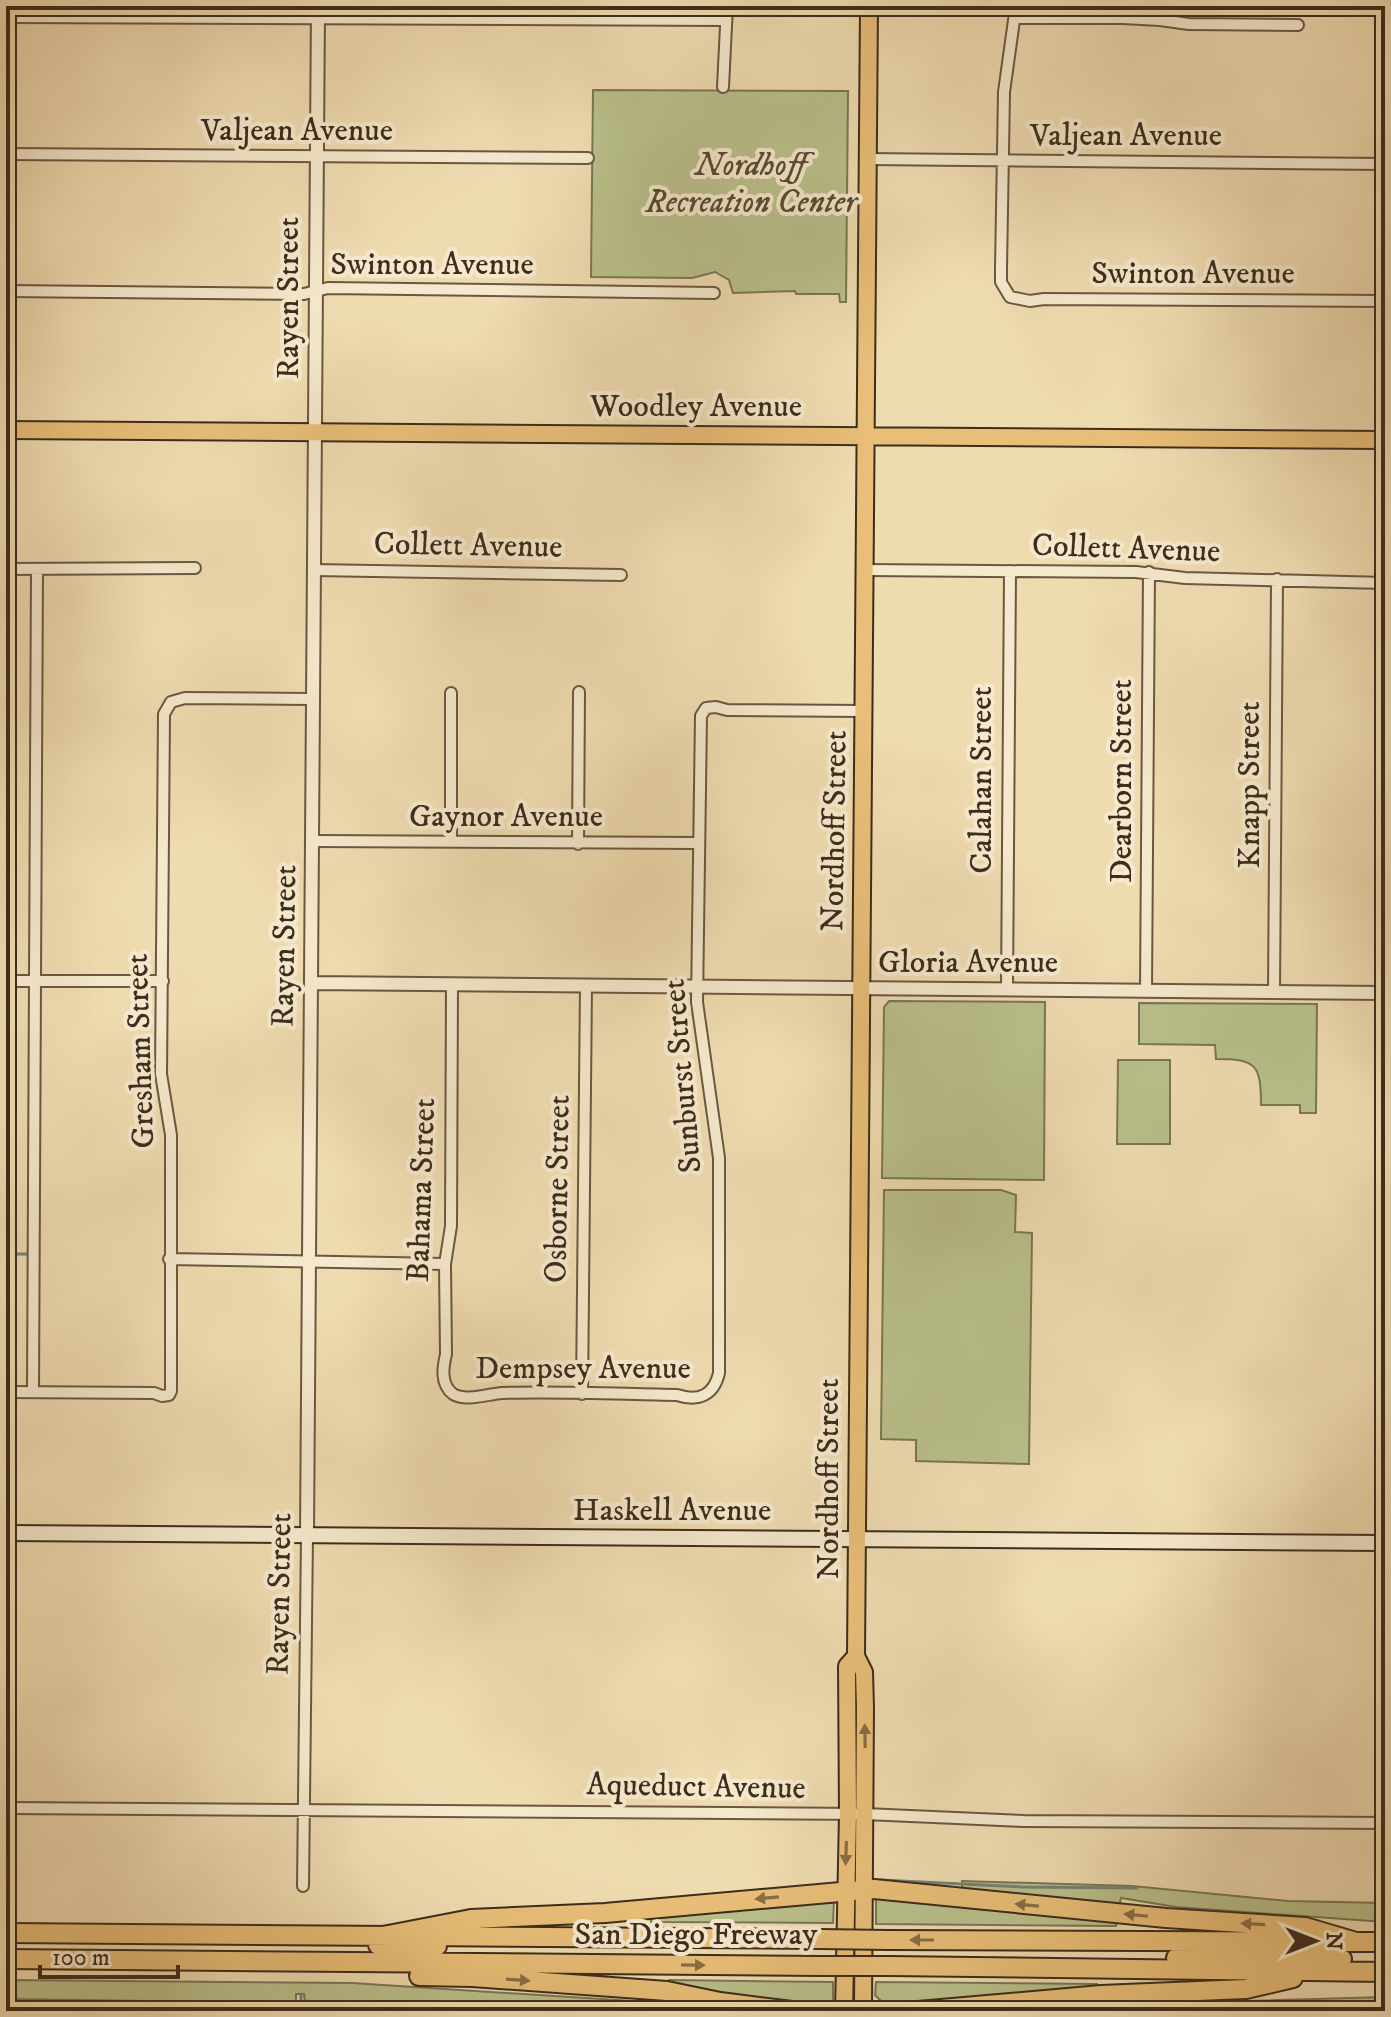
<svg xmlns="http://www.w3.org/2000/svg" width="1391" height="2017" font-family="'IM FELL DW Pica',serif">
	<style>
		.green { fill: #b9c08b; stroke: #7a7654; stroke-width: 2 }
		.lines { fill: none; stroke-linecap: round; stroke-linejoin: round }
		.stream { stroke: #758275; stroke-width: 3 }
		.minor-casing { stroke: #695841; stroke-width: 14 }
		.tertiary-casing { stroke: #695841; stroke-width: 16 }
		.secondary-casing { stroke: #3c2d1c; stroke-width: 18 }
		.primary-casing { stroke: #3c2d1c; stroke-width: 20 }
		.motorway-casing { stroke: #3c2d1c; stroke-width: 22 }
		.minor { stroke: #f5e8cc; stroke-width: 10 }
		.tertiary { stroke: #f5e8cc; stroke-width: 12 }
		.secondary { stroke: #f5e8cc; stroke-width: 14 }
		.primary { stroke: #e8be78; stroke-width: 16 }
		.motorway { stroke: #e8be78; stroke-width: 18 }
		.motorway-bridge-casing { stroke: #3c2d1c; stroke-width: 22; stroke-linecap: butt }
		.motorway-bridge { stroke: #e8be78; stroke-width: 18 }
		.oneway { fill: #896e45 }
		.labels { text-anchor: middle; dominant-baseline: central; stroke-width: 8; stroke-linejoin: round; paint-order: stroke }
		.street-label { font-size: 32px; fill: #3c2d1c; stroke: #f5e8cc }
		.park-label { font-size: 32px; font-style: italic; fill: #554a32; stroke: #f5e8cc }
	</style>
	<rect width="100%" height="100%" fill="#efdbb0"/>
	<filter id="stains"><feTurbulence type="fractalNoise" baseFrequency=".0025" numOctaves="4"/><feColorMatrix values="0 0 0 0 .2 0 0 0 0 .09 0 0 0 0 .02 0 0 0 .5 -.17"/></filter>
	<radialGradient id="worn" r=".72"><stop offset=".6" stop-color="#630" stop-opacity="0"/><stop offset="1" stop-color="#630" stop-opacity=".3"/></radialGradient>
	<path class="green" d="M 593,90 L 848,91 L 846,302 L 840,302 L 839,294 L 796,294 L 795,291 L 733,293 L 729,280 L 715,272 L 692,278 L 591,277 Z
		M 889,1001 L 1045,1002 L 1044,1180 L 882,1178 L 884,1007 Z
		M 1139,1003 L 1317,1004 L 1316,1113 L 1300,1113 L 1300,1105 L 1261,1105 C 1261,1064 1256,1059 1216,1059 L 1215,1045 L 1139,1044 Z
		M 1118,1060 L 1170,1060 L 1170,1144 L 1117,1144 Z
		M 884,1190 L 1001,1190 L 1016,1195 L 1015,1232 L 1032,1233 L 1029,1464 L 916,1461 L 916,1440 L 881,1439 Z
		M 962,1881 L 1132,1886 L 1288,1901 L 1385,1903 L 1385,1922 L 1176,1907 L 1121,1898 L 1119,1907 L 962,1893 Z
		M 880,1896 L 1117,1919 L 1116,1926 L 876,1924 L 876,1900 Z
		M 834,1900 L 833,1923 L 651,1922 L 651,1915 Z
		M 6,1980 L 352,1983 L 664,2003 L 700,2007 L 716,2011 L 480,2011 L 409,2005 L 305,2003 L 304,1994 L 296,1994 L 296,2003 L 6,1999 Z
		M 669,1980 L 833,1982 L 833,2008 L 669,1988 Z
		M 876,1982 L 1097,1984 L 1100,1991 L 887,2007 L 875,1995 Z
		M 1385,1997 L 1385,2011 L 1121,2011 L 1170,2009 L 1213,2002 Z"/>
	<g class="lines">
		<path class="stream" d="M 6,1254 L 27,1254
			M 881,1880 L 1023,1887 L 1137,1888
			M 301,1994 L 301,2007"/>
		<g class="minor-casing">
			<path id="minor" d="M 1016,6 L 1004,92 L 1001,269 L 1001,282 L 1010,297 L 1030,301 L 1044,299 L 1385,301
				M 6,17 L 726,20
				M 1015,18 L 1123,18 L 1160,20 L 1189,24 L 1298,25
				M 723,87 L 727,6
				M 6,154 L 588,158
				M 867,159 L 1385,164
				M 6,291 L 304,294 L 328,288 L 714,293
				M 6,569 L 195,568
				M 313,570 L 621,575
				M 865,570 L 1136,572 L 1185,578 L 1385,583
				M 312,841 L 699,843
				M 451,842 L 451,693
				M 578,844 L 579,692
				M 6,981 L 163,981
				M 452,985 L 451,1226 L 445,1264 L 446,1354 C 443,1367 440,1384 453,1394 C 466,1402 488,1394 502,1393 C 560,1391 619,1394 677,1395 C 699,1402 714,1395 719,1373 L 719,1158 L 697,1002 L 701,716 L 706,708 L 716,707 L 727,710 L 864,711
				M 1007,989 L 1010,571
				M 1146,990 L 1149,572
				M 1274,992 L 1277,579
				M 169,1259 L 445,1264
				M 6,1392 L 154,1393 L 162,1396 L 169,1395 L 171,1391 L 171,1135 L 161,1074 L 164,714 L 171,702 L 185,698 L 313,699
				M 33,1392 L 37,569
				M 582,1394 L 586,985
				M 6,1808 L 865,1814 L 1024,1821 L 1385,1823
				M 303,1886 L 307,1535
				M 301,2010 L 301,2011"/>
		</g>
		<g class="tertiary-casing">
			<path id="tertiary" d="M 311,983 L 1385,993
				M 307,1535 L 318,6"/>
		</g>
		<g class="secondary-casing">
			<path id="secondary" d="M 6,1533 L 1385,1543"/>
		</g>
		<g class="primary-casing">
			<path id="primary" d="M 6,430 L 1385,440
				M 844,2011 L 848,1814 L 847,1666 L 856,1656
				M 863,2011 L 865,1708 L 864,1672 L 856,1656 L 869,6"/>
		</g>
		<g class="motorway-casing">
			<path id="motorway" d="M 6,1933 L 395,1936
				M 383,1936 L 471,1919 L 605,1913 L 874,1889 L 1166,1918 L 1305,1927 L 1356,1942
				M 421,1936 L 820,1939
				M 888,1940 L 1385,1942
				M 378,1945 L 437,1946
				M 1176,1958 L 1342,1959
				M 6,1959 L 820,1966
				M 888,1966 L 1385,1972
				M 419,1976 L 472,1977 L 667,1991 L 720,2002 L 792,2011
				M 918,2011 L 1101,1995 L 1246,1989 L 1293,1978"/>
		</g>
		<use href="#minor" class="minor"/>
		<use href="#tertiary" class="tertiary"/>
		<use href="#secondary" class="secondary"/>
		<use href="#primary" class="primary"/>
		<use href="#motorway" class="motorway"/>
		<g class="motorway-bridge-casing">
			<path id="motorway-bridge" d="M 820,1939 L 888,1940
				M 820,1966 L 888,1966"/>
		</g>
		<use href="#motorway-bridge" class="motorway-bridge"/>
	</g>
	<defs><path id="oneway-solid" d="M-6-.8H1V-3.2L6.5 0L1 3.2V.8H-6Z" transform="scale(2)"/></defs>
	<g class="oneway">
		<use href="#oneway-solid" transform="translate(865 1736) rotate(-91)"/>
		<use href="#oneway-solid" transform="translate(846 1853) rotate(92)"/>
		<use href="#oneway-solid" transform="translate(767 1898) rotate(175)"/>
		<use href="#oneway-solid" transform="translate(1027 1905) rotate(-175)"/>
		<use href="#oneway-solid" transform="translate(1136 1915) rotate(-174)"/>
		<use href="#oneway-solid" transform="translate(1253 1924) rotate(-177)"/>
		<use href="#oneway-solid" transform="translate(922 1940) rotate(-180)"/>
		<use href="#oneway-solid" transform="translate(693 1965) rotate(1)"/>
		<use href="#oneway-solid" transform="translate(518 1980) rotate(4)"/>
	</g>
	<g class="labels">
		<g class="street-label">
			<text x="297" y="131">Valjean Avenue</text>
			<text x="1126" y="136">Valjean Avenue</text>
			<text x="432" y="265">Swinton Avenue</text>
			<text x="1193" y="274">Swinton Avenue</text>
			<text transform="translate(289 298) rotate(-90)">Rayen Street</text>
			<text x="696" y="407">Woodley Avenue</text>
			<text transform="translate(468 546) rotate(1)">Collett Avenue</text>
			<text transform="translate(1126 549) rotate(2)">Collett Avenue</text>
			<text transform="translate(982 780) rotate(-90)">Calahan Street</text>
			<text transform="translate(1122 781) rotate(-90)">Dearborn Street</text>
			<text transform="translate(1250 785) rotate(-90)">Knapp Street</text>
			<text x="506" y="817">Gaynor Avenue</text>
			<text transform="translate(835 831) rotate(-89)">Nordhoff Street</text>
			<text transform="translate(285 946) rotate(-89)">Rayen Street</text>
			<text x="968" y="963">Gloria Avenue</text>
			<text transform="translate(141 1051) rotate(-92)">Gresham Street</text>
			<text transform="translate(683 1076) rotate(-95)">Sunburst Street</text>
			<text transform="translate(558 1189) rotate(-89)">Osborne Street</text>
			<text transform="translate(422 1190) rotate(-88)">Bahama Street</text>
			<text x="583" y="1369">Dempsey Avenue</text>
			<text transform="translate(829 1479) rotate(-90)">Nordhoff Street</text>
			<text x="672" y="1511">Haskell Avenue</text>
			<text transform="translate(280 1594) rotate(-89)">Rayen Street</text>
			<text transform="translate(696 1787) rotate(1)">Aqueduct Avenue</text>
			<text x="696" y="1935">San Diego Freeway</text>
		</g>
		<g class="park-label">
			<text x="751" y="166">Nordhoff<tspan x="751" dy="37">Recreation Center</tspan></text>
		</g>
	</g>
	<rect width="1391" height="2017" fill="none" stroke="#efdbb0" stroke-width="32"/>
	<rect x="8" y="8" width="1375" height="2001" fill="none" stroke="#3c2d1c" stroke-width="4"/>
	<rect x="16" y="16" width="1359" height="1985" fill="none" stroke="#3c2d1c" stroke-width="2"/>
	<g transform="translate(1315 1941) rotate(90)" stroke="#f5e8cc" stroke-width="6" paint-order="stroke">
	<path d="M0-6L14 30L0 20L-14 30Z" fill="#3c2d1c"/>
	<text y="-12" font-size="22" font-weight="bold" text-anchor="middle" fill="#3c2d1c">N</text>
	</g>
	<path d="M40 1965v12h138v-12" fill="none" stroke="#3c2d1c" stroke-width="4"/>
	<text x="52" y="1965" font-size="24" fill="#3c2d1c" stroke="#f5e8cc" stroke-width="6" paint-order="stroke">100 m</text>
	<rect width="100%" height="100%" filter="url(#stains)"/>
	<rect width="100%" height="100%" fill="url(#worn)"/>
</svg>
